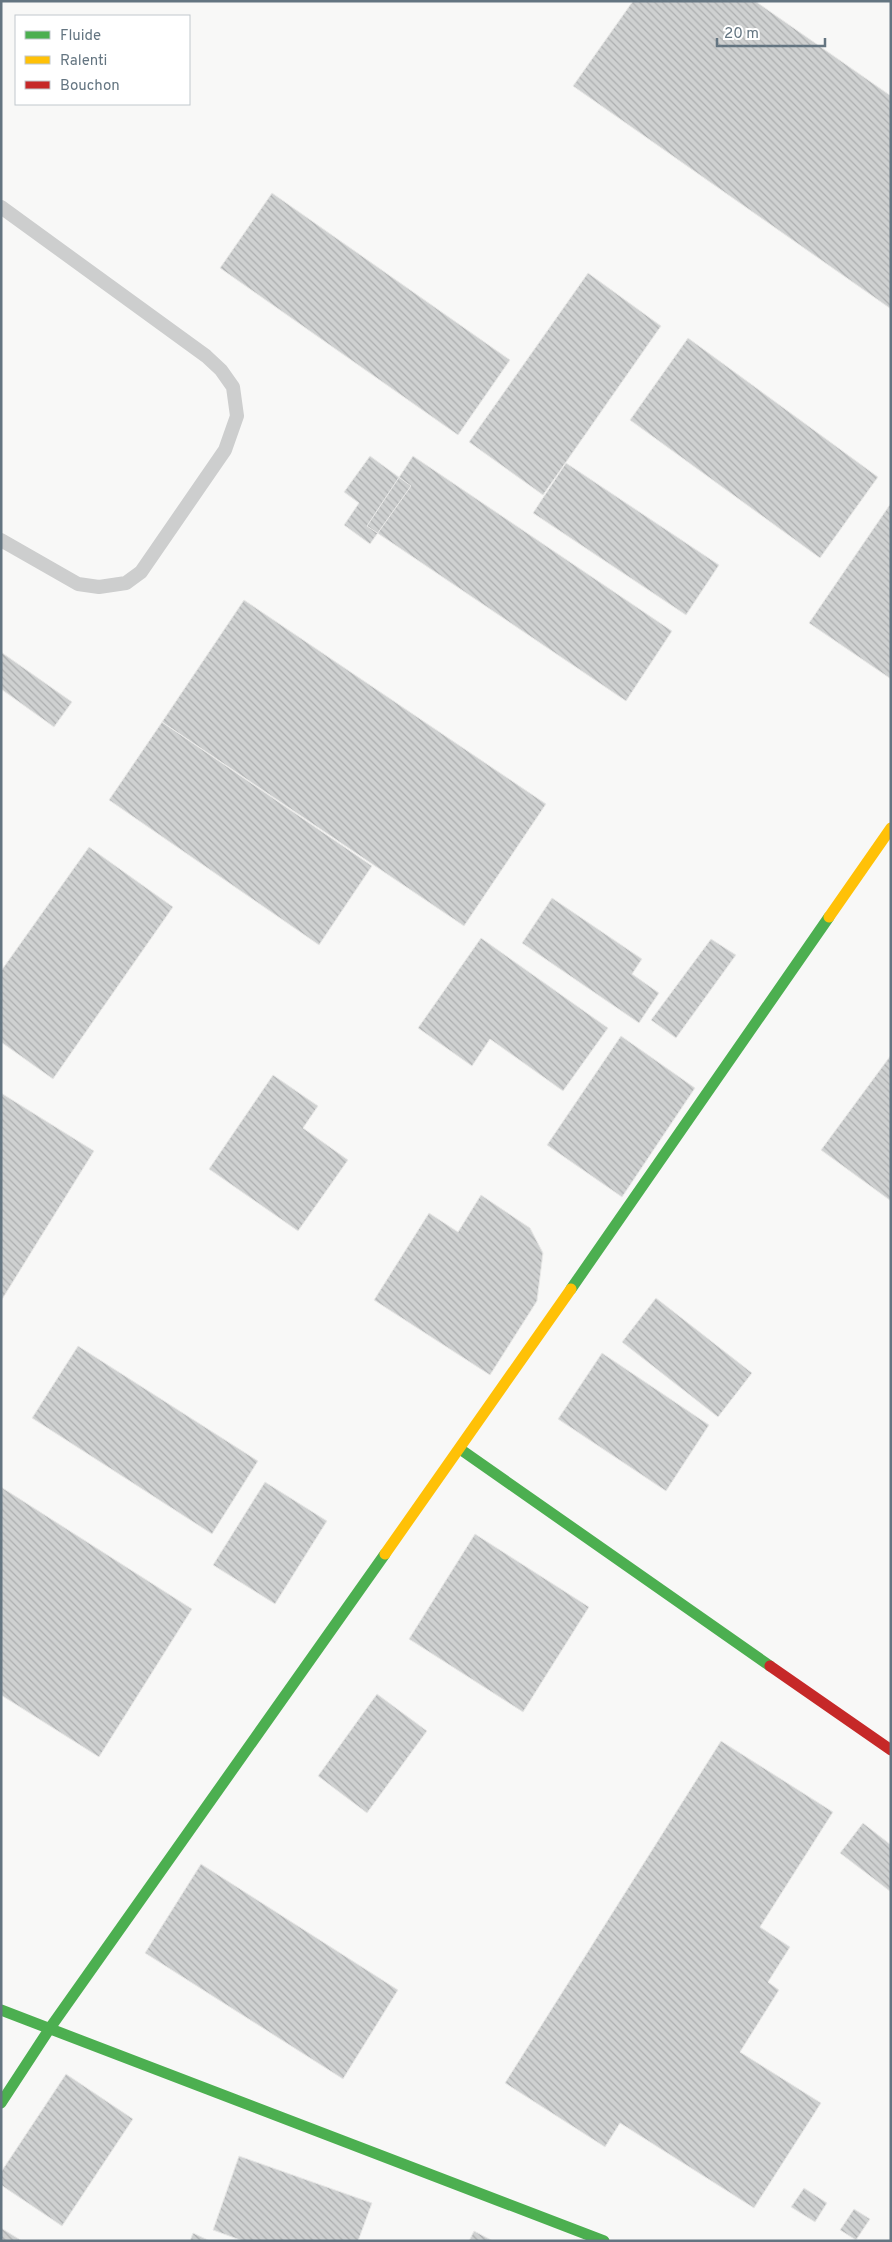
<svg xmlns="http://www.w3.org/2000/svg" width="892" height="2242" font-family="Overpass,sans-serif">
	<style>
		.building { fill: url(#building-back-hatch); stroke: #e8e8e7 }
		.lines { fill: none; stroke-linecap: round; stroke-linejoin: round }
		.lane { stroke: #cdcece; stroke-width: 14 }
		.fast { stroke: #4caf50; stroke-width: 11 }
		.slow { stroke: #ffc107; stroke-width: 11 }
		.jam { stroke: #c62828; stroke-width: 11 }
	</style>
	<defs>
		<pattern id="building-back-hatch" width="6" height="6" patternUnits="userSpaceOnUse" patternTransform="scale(1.25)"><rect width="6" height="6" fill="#cfd1d1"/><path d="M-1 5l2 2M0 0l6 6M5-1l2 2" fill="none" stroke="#acaeaf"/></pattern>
	</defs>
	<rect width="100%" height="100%" fill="#f8f8f7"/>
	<path class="building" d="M 633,1 L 755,1 L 891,96 L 891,309 L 573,86 Z
		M 272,193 L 510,360 L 458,435 L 220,268 Z
		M 588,273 L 661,326 L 543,495 L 469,442 Z
		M 688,338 L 878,477 L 820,558 L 630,420 Z
		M 370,456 L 411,486 L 370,544 L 344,525 L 359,503 L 344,492 Z
		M 413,456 L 672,631 L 626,701 L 367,526 Z
		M 566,463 L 719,565 L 686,615 L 533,513 Z
		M 891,503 L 891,679 L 809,623 Z
		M 244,600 L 546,804 L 464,926 L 162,722 Z
		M 1,652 L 72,702 L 54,727 L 1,689 Z
		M 162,722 L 372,866 L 319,945 L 109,800 Z
		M 89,847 L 173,907 L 53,1079 L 1,1042 L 1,971 Z
		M 552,898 L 642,959 L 632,974 L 659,993 L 639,1023 L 522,943 Z
		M 481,938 L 608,1028 L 563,1091 L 490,1039 L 472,1066 L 418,1028 Z
		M 711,939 L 736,955 L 676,1038 L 651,1020 Z
		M 621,1036 L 695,1088 L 622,1197 L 547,1145 Z
		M 891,1055 L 891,1201 L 821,1150 Z
		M 273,1075 L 318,1106 L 303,1128 L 348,1160 L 298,1231 L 209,1169 Z
		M 1,1093 L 94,1151 L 1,1301 Z
		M 481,1195 L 530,1228 L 543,1253 L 537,1301 L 490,1375 L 374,1300 L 429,1213 L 458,1232 Z
		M 656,1298 L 752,1373 L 718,1417 L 622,1342 Z
		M 78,1346 L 258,1461 L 212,1534 L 32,1418 Z
		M 602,1353 L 709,1425 L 666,1491 L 558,1419 Z
		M 265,1482 L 327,1521 L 275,1604 L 213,1565 Z
		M 1,1487 L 192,1609 L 99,1757 L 1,1695 Z
		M 475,1534 L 589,1607 L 523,1712 L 409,1639 Z
		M 377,1694 L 427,1731 L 367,1813 L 318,1776 Z
		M 721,1741 L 833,1812 L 760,1927 L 790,1947 L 768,1982 L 779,1990 L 740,2052 L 821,2103 L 754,2208 L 620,2123 L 605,2147 L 505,2083 Z
		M 863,1823 L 891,1845 L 891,1892 L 840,1853 Z
		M 201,1864 L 398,1990 L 343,2079 L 145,1953 Z
		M 66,2074 L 133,2119 L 62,2226 L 1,2185 L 1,2172 Z
		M 239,2156 L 372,2203 L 358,2241 L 243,2241 L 213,2230 Z
		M 804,2188 L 827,2203 L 815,2222 L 791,2207 Z
		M 854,2209 L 870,2219 L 856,2240 L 840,2230 Z
		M 1,2228 L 22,2241 L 1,2241 Z
		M 474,2231 L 493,2241 L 469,2241 Z
		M 193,2233 L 210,2241 L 190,2241 Z"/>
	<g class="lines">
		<path class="lane" d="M 1,207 L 206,356 L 221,370 L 233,387 L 237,416 L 225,450 L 141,572 L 126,583 L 99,587 L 78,584 L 1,540"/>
		<path class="fast" d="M 571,1289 L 829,917
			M 460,1449 L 770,1666
			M 1,2010 L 604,2241
			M 1,2103 L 50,2028 L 385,1554"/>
		<path class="slow" d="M 829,917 L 891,828
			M 385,1554 L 571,1289"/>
		<path class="jam" d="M 770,1666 L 891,1750"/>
	</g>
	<rect width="892" height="2242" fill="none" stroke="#647581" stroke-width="5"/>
	<rect x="15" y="15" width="175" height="90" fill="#ffffff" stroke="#c1c8cd"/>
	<rect x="25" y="31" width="25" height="8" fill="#4caf50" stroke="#c1c8cd"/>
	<text x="60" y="40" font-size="15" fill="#647581">Fluide</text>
	<rect x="25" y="56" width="25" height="8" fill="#ffc107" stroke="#c1c8cd"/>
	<text x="60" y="65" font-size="15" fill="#647581">Ralenti</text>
	<rect x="25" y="81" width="25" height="8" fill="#c62828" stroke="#c1c8cd"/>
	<text x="60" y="90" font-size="15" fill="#647581">Bouchon</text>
	<path d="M717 38v8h108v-8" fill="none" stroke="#647581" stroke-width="2.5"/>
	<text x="724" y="38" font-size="15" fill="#647581" stroke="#ffffff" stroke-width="4" paint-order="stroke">20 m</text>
</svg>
